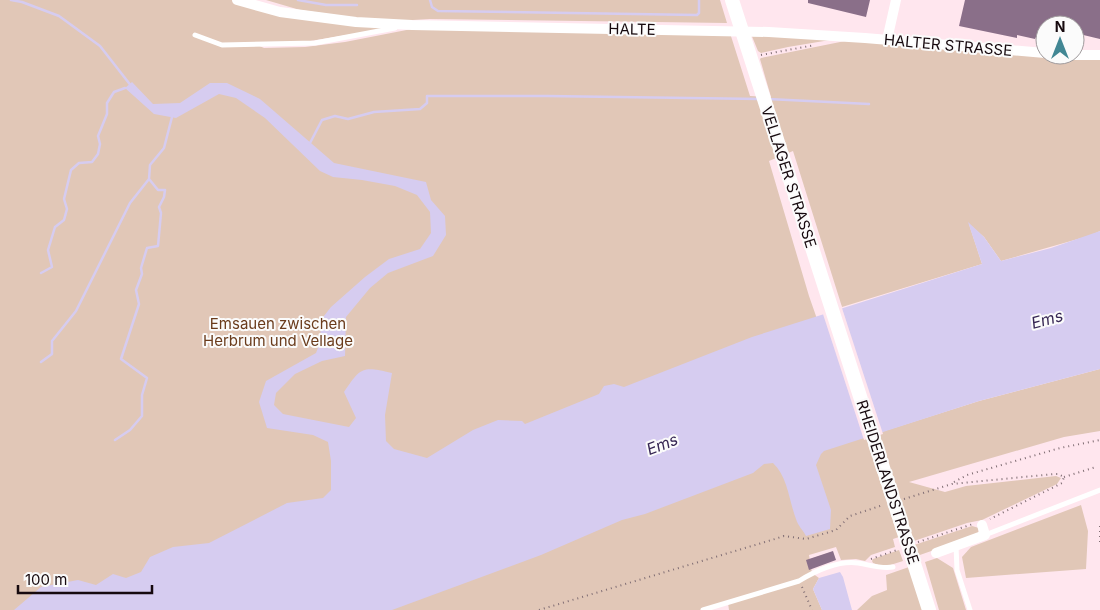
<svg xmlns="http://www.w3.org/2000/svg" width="1100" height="610" font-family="Inter,sans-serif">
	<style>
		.green { fill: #e1c7b7 }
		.water { fill: #d6ccf0 }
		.pier { fill: #ffe6ee }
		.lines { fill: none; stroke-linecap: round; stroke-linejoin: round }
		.stream { stroke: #d6ccf0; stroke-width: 2.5 }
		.building { fill: #8a6f89 }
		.path { stroke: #806e74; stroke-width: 2; stroke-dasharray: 1 4; stroke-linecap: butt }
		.service { stroke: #fff; stroke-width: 5 }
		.minor { stroke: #fff; stroke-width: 10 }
		.secondary { stroke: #fff; stroke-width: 14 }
		.labels { text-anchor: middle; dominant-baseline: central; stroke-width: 4; stroke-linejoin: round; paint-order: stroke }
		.street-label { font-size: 15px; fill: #16090e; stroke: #fbfbfb }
		.park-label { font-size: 15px; fill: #6a3b1b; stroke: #fbfbfb }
		.water-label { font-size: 16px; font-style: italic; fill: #372754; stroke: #fbfbfb }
	</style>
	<rect width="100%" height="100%" fill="#ffe6ee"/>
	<path class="green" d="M 0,0 L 232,0 L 284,14 L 403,26 L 304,42 L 255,44 L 264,48 L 305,47 L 345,42 L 427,26 L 730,33 L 750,96 L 771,97 L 760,59 L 761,58 L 855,39 L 1054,56 L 1100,57 L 1100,231 L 1092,235 L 1001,261 L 984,237 L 969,224 L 982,264 L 842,307 L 793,151 L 769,161 L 809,296 L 859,439 L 979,401 L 1100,369 L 1100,431 L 1064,437 L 909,482 L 945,492 L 966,486 L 1056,476 L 1061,478 L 1057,484 L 982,520 L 967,523 L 914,541 L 911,533 L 893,539 L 895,547 L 871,555 L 865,561 L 856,559 L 841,560 L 836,547 L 809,555 L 812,573 L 819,578 L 813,589 L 822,610 L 729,610 L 728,603 L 703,610 L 0,610 Z
		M 266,0 L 720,0 L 727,23 L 430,19 L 395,21 L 363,19 L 300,10 Z
		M 751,34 L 842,38 L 788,47 L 761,53 L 758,51 Z
		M 1081,505 L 1088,531 L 1086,569 L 966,578 L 962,557 L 971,547 Z
		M 972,526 L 979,528 L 978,534 L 974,536 L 917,556 L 914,545 Z
		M 899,550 L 903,561 L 884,567 L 873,563 L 872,561 L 873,559 Z
		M 937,558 L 953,568 L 966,610 L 939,610 L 925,562 Z
		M 909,567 L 923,610 L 857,610 L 872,596 L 887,590 L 886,575 Z"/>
	<path class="water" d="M 132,82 L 153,104 L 180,103 L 210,83 L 227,83 L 260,99 L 334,163 L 426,182 L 431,200 L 445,216 L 446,235 L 433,256 L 388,273 L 370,288 L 346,317 L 345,356 L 322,361 L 295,374 L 276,393 L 274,405 L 283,414 L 349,427 L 356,418 L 344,392 C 361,367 362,366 392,373 L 385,415 L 386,441 L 394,449 L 427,458 L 473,430 L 498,420 L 522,421 L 525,424 L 599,394 L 604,386 L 614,384 L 624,387 L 752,337 L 982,264 L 968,222 L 984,237 L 1001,261 L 1051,248 L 1100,231 L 1100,369 L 979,401 L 824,451 L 821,454 L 816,465 L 831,510 L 830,529 L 806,536 C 803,530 798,526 796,519 C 789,501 788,477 773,463 L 764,464 L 753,473 L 645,514 L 622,520 L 541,555 L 392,610 L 14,610 L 41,587 L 78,580 L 96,585 L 113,574 L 126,578 L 141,572 L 150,557 L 173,547 L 209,543 L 287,503 L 323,498 L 331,490 L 331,461 L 328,442 L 313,435 L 267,428 L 259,402 L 266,381 L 316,353 L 321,340 L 320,321 L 331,307 L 365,277 L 389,259 L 420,249 L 431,233 L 430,212 L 417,195 L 395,186 L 362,180 L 333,177 L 320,171 L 265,118 L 236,98 L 219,94 L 176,118 L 154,114 L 125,88 Z
		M 840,572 L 843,577 L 852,610 L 822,610 L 813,589 L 819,578 Z"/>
	<path class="pier" d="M 841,305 L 883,434 L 864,440 L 822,311 Z"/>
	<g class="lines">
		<path class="stream" d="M 11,0 L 22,2 L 59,16 L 100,46 L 132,87
			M 298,0 L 326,5 L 357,5
			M 430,0 L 432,7 L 438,11 L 697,15 L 699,13 L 699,0
			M 768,99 L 869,104
			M 310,143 L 322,120 L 335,116 L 348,119 L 374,112 L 420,109 L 427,103 L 427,96 L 547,96 L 760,99
			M 41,273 L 52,267 L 48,250 L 55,227 L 64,220 L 67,209 L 64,199 L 71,170 L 79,163 L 92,162 L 98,154 L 100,144 L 98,136 L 107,114 L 107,103 L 114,92 L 125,88
			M 41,362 L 52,354 L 52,341 L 76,311 L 130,203 L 149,179 L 150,165 L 164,148 L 172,117
			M 115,440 L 130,430 L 142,416 L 142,395 L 147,378 L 121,359 L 139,304 L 136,290 L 142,274 L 141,268 L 147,248 L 158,246 L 161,213 L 159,207 L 164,197 L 165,190 L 158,190 L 149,179"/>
	</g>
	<path class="building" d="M 808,0 L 870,0 L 866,17 L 808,3 Z
		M 965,0 L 1100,0 L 1100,39 L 1075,33 L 1075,25 L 1045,25 L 1044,38 L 1036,37 L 1035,39 L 1017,35 L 1017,38 L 959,26 Z
		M 833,551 L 836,560 L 809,570 L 806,560 Z"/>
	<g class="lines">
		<path class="path" d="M 761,55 L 815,45
			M 1064,477 L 1096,467
			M 954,482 L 967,475 L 1060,448 L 1100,440
			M 904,499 L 952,484 L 1054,474 L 1058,474 L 1064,477 L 1062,483 L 990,519
			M 1100,526 L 1100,542
			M 918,542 L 973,524
			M 871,559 L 897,550
			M 802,587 L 812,610
			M 539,610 L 775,539 L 784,536 L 806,539 L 836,530 L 850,516 L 883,505"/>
		<path class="service" d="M 195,35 L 222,45 L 315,43 L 395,28
			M 985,535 L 1100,490
			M 956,546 L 957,570 L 970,610
			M 703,610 L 799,581 C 815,571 839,560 858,563 C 871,565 880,569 893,567"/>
		<path class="minor" d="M 237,0 L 280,12 L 356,22 L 412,25 L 769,32 L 865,38 L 1045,53
			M 887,40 L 896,0
			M 1075,55 L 1100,55
			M 936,553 L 985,535 L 982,525"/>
		<path class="secondary" d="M 732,0 L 929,610"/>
	</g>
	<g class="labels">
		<g class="street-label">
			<text transform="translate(632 29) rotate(1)">HALTE</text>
			<text transform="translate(948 45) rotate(5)">HALTER STRASSE</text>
			<text transform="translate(789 177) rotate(72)">VELLAGER STRASSE</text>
			<text transform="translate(888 482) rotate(72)">RHEIDERLANDSTRASSE</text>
		</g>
		<g class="park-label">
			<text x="278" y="323">Emsauen zwischen<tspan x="278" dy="17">Herbrum und Vellage</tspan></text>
		</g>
		<g class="water-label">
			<text transform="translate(1047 319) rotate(-15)">Ems</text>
			<text transform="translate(662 444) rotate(-21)">Ems</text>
		</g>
	</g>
	<g transform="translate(1060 40)"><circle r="24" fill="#fbfbfb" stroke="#9f9a9c"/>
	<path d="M0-4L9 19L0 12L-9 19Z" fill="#428794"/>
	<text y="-8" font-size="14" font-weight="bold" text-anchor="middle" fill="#16090e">N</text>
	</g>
	<path d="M18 585v8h134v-8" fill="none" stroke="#16090e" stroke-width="2.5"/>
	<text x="25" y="585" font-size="15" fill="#16090e" stroke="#fbfbfb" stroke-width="4" paint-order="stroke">100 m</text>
</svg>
